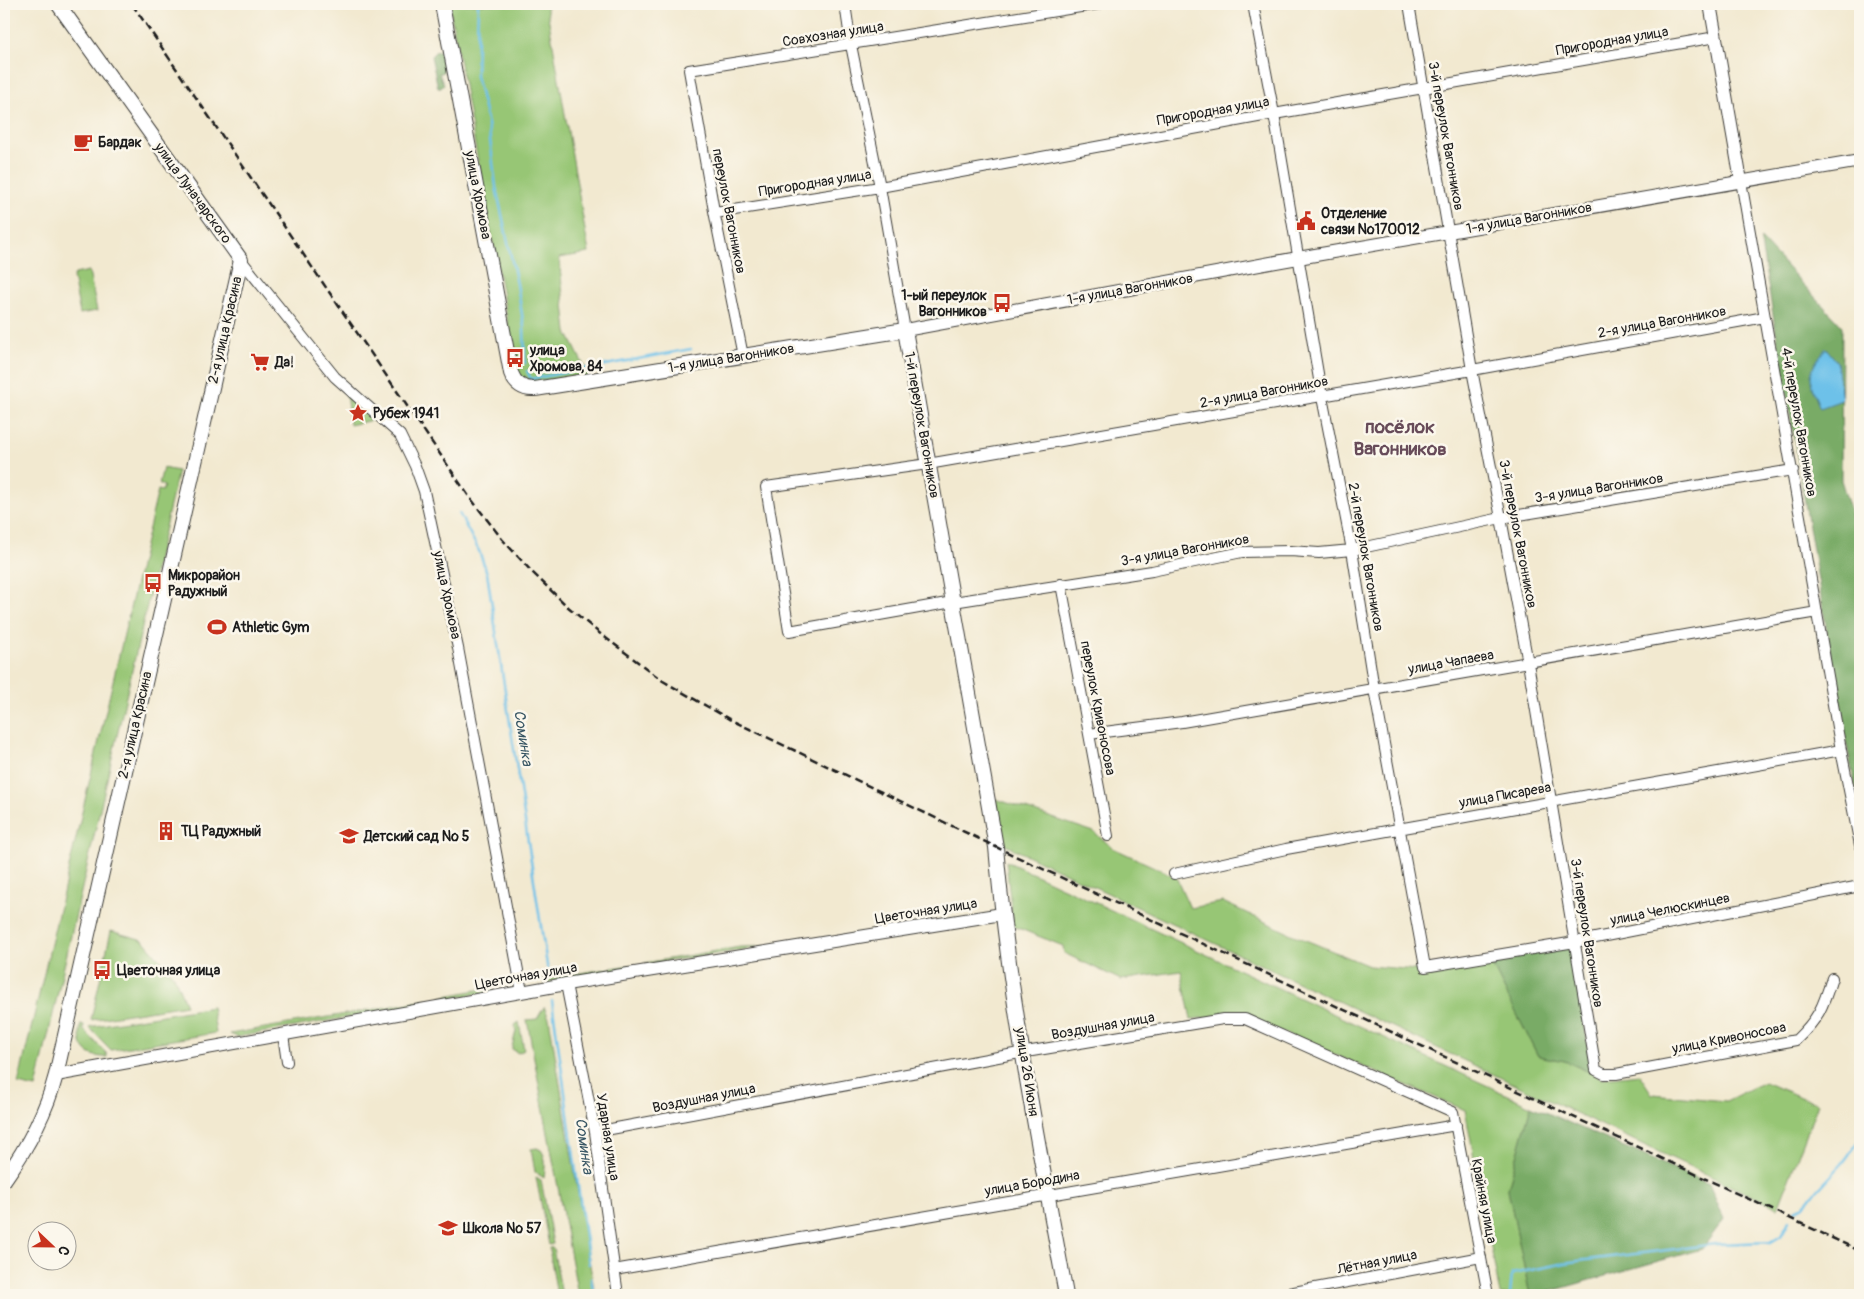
<svg xmlns="http://www.w3.org/2000/svg" width="1864" height="1299" font-family="Pangolin,sans-serif">
	<style>
		.green { fill: #97c675; stroke: #5a7148 }
		.forest { fill: #79ab66; stroke: #4a6441 }
		.water { fill: #6dc1e9; stroke: #446e82 }
		.lines { fill: none; stroke-linecap: round; stroke-linejoin: round }
		.stream { stroke: #6dc1e9; stroke-width: 2.5 }
		.minor-casing { stroke: #3c3b37; stroke-width: 12 }
		.tertiary-casing { stroke: #3c3b37; stroke-width: 14 }
		.secondary-casing { stroke: #3c3b37; stroke-width: 16 }
		.minor { stroke: #fff; stroke-width: 10 }
		.tertiary { stroke: #fff; stroke-width: 12 }
		.secondary { stroke: #fff; stroke-width: 14 }
		.rail { stroke: #1c1c1c; stroke-width: 2.5; stroke-dasharray: 8 4; stroke-linecap: butt }
		.labels { text-anchor: middle; dominant-baseline: central; stroke-width: 5; stroke-linejoin: round; paint-order: stroke }
		.street-label { font-size: 14px; fill: #1c1c1c; stroke: #fbf7ec }
		.poi-label { font-size: 14px; font-weight: bold; fill: #1c1c1c; stroke: #fbf7ec; text-anchor: start }
		.water-label { font-size: 15px; font-style: italic; fill: #385664; stroke: #fbf7ec }
		.district-label { font-size: 19px; font-weight: bold; fill: #674b59; stroke: #fbf7ec }
	</style>
	<rect width="100%" height="100%" fill="#fbf7ec"/>
	<filter id="ink" filterUnits="userSpaceOnUse"><feTurbulence type="fractalNoise" baseFrequency=".02" numOctaves="2"/><feDisplacementMap in="SourceGraphic" scale="10" xChannelSelector="R" yChannelSelector="G"/><feConvolveMatrix kernelMatrix="1 2 1 2 8 2 1 2 1" color-interpolation-filters="sRGB"/></filter>
	<filter id="wash" filterUnits="userSpaceOnUse"><feTurbulence type="fractalNoise" baseFrequency=".0096" numOctaves="4" result="noise"/><feDisplacementMap in="SourceGraphic" scale="20" xChannelSelector="R" yChannelSelector="G"/><feGaussianBlur stdDeviation="1.12" result="paint"/><feColorMatrix in="noise" values="0 0 0 0 0 0 0 0 0 0 0 0 0 0 0 0 0 1.4 0 .05"/><feComposite in="paint" operator="in"/></filter>
	<g filter="url(#wash)">
		<rect width="100%" height="100%" fill="#f2e9d0"/>
		<path class="green" d="M 449,4 L 505,4 L 505,5 L 546,4 L 589,253 L 559,258 L 567,332 L 589,376 L 526,383 L 521,378 L 516,367 Z
			M 89,271 L 97,311 L 80,314 L 73,277 L 75,274 Z
			M 346,394 L 377,419 L 350,425 Z
			M 163,468 L 178,471 L 36,1088 L 18,1084 L 158,490 L 162,491 L 164,486 L 159,484 Z
			M 996,799 L 1094,832 L 1113,848 L 1176,877 L 1190,908 L 1223,902 L 1291,934 L 1369,966 L 1429,971 L 1490,961 L 1538,1056 L 1565,1061 L 1602,1078 L 1639,1074 L 1652,1094 L 1726,1101 L 1764,1082 L 1818,1104 L 1778,1208 L 1001,843 Z
			M 1006,861 L 1531,1106 L 1508,1189 L 1530,1295 L 1500,1295 L 1465,1110 L 1242,1015 L 1191,1019 L 1181,971 L 1121,980 L 1064,953 L 1063,946 L 1013,926 Z
			M 111,931 L 143,940 L 174,976 L 186,1005 L 91,1020 Z
			M 767,946 L 650,964 L 644,963 L 740,947 Z
			M 630,965 L 626,969 L 544,983 L 543,979 Z
			M 492,987 L 493,991 L 444,1000 L 441,997 Z
			M 427,1000 L 424,1004 L 237,1037 L 230,1034 Z
			M 212,1007 L 216,1033 L 111,1050 L 89,1027 Z
			M 544,1007 L 549,1018 L 595,1295 L 578,1295 L 527,1020 L 537,1019 Z
			M 519,1022 L 524,1050 L 518,1053 L 512,1049 L 512,1047 L 516,1031 L 515,1025 Z
			M 81,1024 L 84,1025 L 83,1029 L 107,1054 L 107,1057 C 85,1058 77,1045 81,1024 Z
			M 537,1148 L 541,1150 C 547,1158 545,1168 544,1178 L 535,1172 L 531,1149 Z
			M 536,1177 L 541,1180 L 553,1244 L 549,1245 Z
			M 549,1248 L 553,1248 L 562,1295 L 557,1295 Z"/>
		<path class="forest" d="M 436,51 L 442,52 L 448,57 L 449,66 L 444,67 L 443,72 L 439,74 L 444,84 L 441,88 L 438,88 L 431,56 Z
			M 1760,238 L 1842,326 L 1841,480 L 1860,542 L 1860,810 L 1842,721 Z
			M 1572,945 L 1592,1073 L 1565,1061 L 1538,1056 L 1490,961 Z
			M 1531,1106 L 1709,1184 L 1724,1219 L 1702,1249 L 1537,1295 L 1530,1295 L 1508,1189 Z"/>
		<path class="water" d="M 1826,348 L 1837,362 L 1842,400 L 1820,408 C 1808,380 1806,373 1826,348 Z"/>
		<g class="lines">
			<path class="stream" d="M 478,4 L 476,76 L 488,124 L 496,187 L 517,284 L 524,327 L 525,363
				M 527,371 L 531,379 L 691,349
				M 459,513 L 479,551 L 487,573 L 548,972
				M 552,1001 L 589,1264
				M 1795,1210 L 1802,1207 L 1842,1164 L 1860,1140
				M 591,1278 L 594,1295
				M 1510,1295 L 1512,1274 L 1570,1262 L 1716,1244 L 1771,1242 L 1781,1236 L 1789,1221"/>
		</g>
	</g>
	<g filter="url(#ink)">
		<g class="lines">
			<g class="minor-casing">
				<path id="minor" d="M 845,4 L 851,45 L 880,187 L 905,330
					M 1253,4 L 1274,114 L 1322,397 L 1352,550 L 1374,689 L 1425,967 L 1575,942 L 1860,886
					M 1409,4 L 1472,370 L 1501,518 L 1528,663 L 1596,1070 L 1604,1074 L 1616,1074 L 1796,1040 C 1819,1018 1823,1007 1832,978
					M 1741,181 L 1841,750 L 1860,845
					M 715,213 L 880,187 L 1274,114 L 1716,37
					M 241,260 L 335,377 L 400,435 L 415,466 L 424,491 L 458,648 L 522,992
					M 1765,317 L 1472,370 L 928,464 L 766,487 L 789,631 L 947,603 L 1152,571 L 1242,552 L 1290,551 L 1319,553 L 1352,550 L 1501,518 L 1793,470
					M 743,356 L 714,211 L 689,70 L 1099,4
					M 1061,584 L 1108,836
					M 1089,734 L 1182,722 L 1817,612
					M 1174,874 L 1286,849 L 1841,750
					M 566,984 L 595,1132 L 618,1295
					M 283,1035 L 287,1062
					M 595,1132 L 1014,1054 L 1223,1019 L 1245,1019 L 1453,1112 L 1488,1295
					M 614,1270 L 1456,1125
					M 1278,1295 L 1481,1257"/>
			</g>
			<g class="tertiary-casing">
				<path id="tertiary" d="M 1710,4 L 1741,181
					M 905,330 L 1298,258 L 1860,161
					M 56,1075 L 566,984 L 1002,914"/>
			</g>
			<g class="secondary-casing">
				<path id="secondary" d="M 442,4 L 511,373 C 515,384 523,390 535,389 L 905,330 L 996,847 C 1009,998 1039,1147 1066,1295
					M 4,1180 C 27,1148 46,1113 56,1075 L 241,260 L 58,4"/>
			</g>
			<use href="#minor" class="minor"/>
			<use href="#tertiary" class="tertiary"/>
			<use href="#secondary" class="secondary"/>
			<path class="rail" d="M 132,4 L 468,495 L 502,539 L 532,572 L 567,606 L 598,632 L 663,681 L 729,719 L 996,847 L 1860,1251"/>
		</g>
	</g>
	<defs>
		<g id="cafe-bare" transform="scale(1.5)"><path d="M-5.5-4.5H6V0H3Q3 3.5 0 3.5H-2.5Q-5.5 3.5-5.5 0ZM3-3.2v2h1.7v-2ZM-6 4.5H4V6H-6Z" fill="#c8321e" stroke="#fbf7ec" stroke-width="2.5" paint-order="stroke"/></g>
		<g id="civic-bare" transform="scale(1.5)"><path d="M-.6-6.5H3V-4.5H.6V-3L4-1V1h2V6H-6V1h2V-1L-.6-3ZM-1.2 2.5V6h2.4V2.5Z" fill="#c8321e" stroke="#fbf7ec" stroke-width="2.5" paint-order="stroke"/></g>
		<g id="bus-bare" transform="scale(1.5)"><path d="M-5-6H5V4H4V6H2V4H-2V6H-4V4H-5ZM-3.5-4V0h7V-4ZM-3.5 1.2v1.5H-2V1.2ZM2 1.2v1.5H3.5V1.2Z" fill="#c8321e" stroke="#fbf7ec" stroke-width="2.5" paint-order="stroke"/></g>
		<g id="supermarket-bare" transform="scale(1.5)"><path d="M-6-5.5h2.5l.6 2H6L4.5 2H-2.5L-4.4-4H-6ZM-1.5 3.2a1.3 1.3 0 1 0 .1 0ZM3 3.2a1.3 1.3 0 1 0 .1 0Z" fill="#c8321e" stroke="#fbf7ec" stroke-width="2.5" paint-order="stroke"/></g>
		<g id="sight-bare" transform="scale(1.5)"><path d="M0-6L1.8-2.2L6-1.7L2.9 1.2L3.7 5.4L0 3.3L-3.7 5.4L-2.9 1.2L-6-1.7L-1.8-2.2Z" fill="#c8321e" stroke="#fbf7ec" stroke-width="2.5" paint-order="stroke"/></g>
		<g id="stadium-bare" transform="scale(1.5)"><path d="M0-5a6.5 5 0 1 0 0 10a6.5 5 0 1 0 0-10ZM-3.5-1.8h7v3.6h-7Z" fill="#c8321e" stroke="#fbf7ec" stroke-width="2.5" paint-order="stroke"/></g>
		<g id="building-bare" transform="scale(1.5)"><path d="M-4-6H4V6H1V3H-1V6H-4ZM-2.5-4.3h1.7v1.8h-1.7ZM.8-4.3h1.7v1.8H.8ZM-2.5-1h1.7V.8h-1.7ZM.8-1h1.7V.8H.8Z" fill="#c8321e" stroke="#fbf7ec" stroke-width="2.5" paint-order="stroke"/></g>
		<g id="school-bare" transform="scale(1.5)"><path d="M0-5L7-2L0 1L-7-2ZM-4 1L0 2.5L4 1V4Q0 6-4 4Z" fill="#c8321e" stroke="#fbf7ec" stroke-width="2.5" paint-order="stroke"/></g>
	</defs>
	<g fill-rule="evenodd">
		<use href="#cafe-bare" x="83" y="142"/>
		<use href="#civic-bare" x="1306" y="221"/>
		<use href="#bus-bare" x="1002" y="303"/>
		<use href="#bus-bare" x="515" y="358"/>
		<use href="#supermarket-bare" x="260" y="362"/>
		<use href="#sight-bare" x="358" y="413"/>
		<use href="#bus-bare" x="153" y="583"/>
		<use href="#stadium-bare" x="217" y="627"/>
		<use href="#building-bare" x="166" y="831"/>
		<use href="#school-bare" x="349" y="836"/>
		<use href="#bus-bare" x="102" y="970"/>
		<use href="#school-bare" x="448" y="1228"/>
	</g>
	<g class="labels">
		<g class="street-label">
			<text transform="translate(833 34) rotate(-9)">Совхозная улица</text>
			<text transform="translate(1612 41) rotate(-10)">Пригородная улица</text>
			<text transform="translate(1213 111) rotate(-10)">Пригородная улица</text>
			<text transform="translate(1446 136) rotate(80)">3-й переулок Вагонников</text>
			<text transform="translate(815 183) rotate(-9)">Пригородная улица</text>
			<text transform="translate(193 193) rotate(54)">улица Луначарского</text>
			<text transform="translate(478 195) rotate(79)">улица Хромова</text>
			<text transform="translate(729 211) rotate(79)">переулок Вагонников</text>
			<text transform="translate(1529 218) rotate(-10)">1-я улица Вагонников</text>
			<text transform="translate(1130 289) rotate(-10)">1-я улица Вагонников</text>
			<text transform="translate(1662 322) rotate(-10)">2-я улица Вагонников</text>
			<text transform="translate(225 330) rotate(-77)">2-я улица Красина</text>
			<text transform="translate(731 358) rotate(-9)">1-я улица Вагонников</text>
			<text transform="translate(1264 392) rotate(-10)">2-я улица Вагонников</text>
			<text transform="translate(1799 422) rotate(80)">4-й переулок Вагонников</text>
			<text transform="translate(922 425) rotate(80)">1-й переулок Вагонников</text>
			<text transform="translate(1599 488) rotate(-9)">3-я улица Вагонников</text>
			<text transform="translate(1518 534) rotate(79)">3-й переулок Вагонников</text>
			<text transform="translate(1185 550) rotate(-10)">3-я улица Вагонников</text>
			<text transform="translate(1366 557) rotate(80)">2-й переулок Вагонников</text>
			<text transform="translate(447 595) rotate(78)">улица Хромова</text>
			<text transform="translate(1451 662) rotate(-10)">улица Чапаева</text>
			<text transform="translate(1098 708) rotate(79)">переулок Кривоносова</text>
			<text transform="translate(135 725) rotate(-77)">2-я улица Красина</text>
			<text transform="translate(1505 795) rotate(-10)">улица Писарева</text>
			<text transform="translate(1670 909) rotate(-11)">улица Челюскинцев</text>
			<text transform="translate(926 911) rotate(-9)">Цветочная улица</text>
			<text transform="translate(1587 933) rotate(81)">3-й переулок Вагонников</text>
			<text transform="translate(526 976) rotate(-10)">Цветочная улица</text>
			<text transform="translate(1103 1026) rotate(-10)">Воздушная улица</text>
			<text transform="translate(1729 1038) rotate(-11)">улица Кривоносова</text>
			<text transform="translate(1027 1072) rotate(81)">улица 26 Июня</text>
			<text transform="translate(704 1098) rotate(-11)">Воздушная улица</text>
			<text transform="translate(608 1137) rotate(81)">Ударная улица</text>
			<text transform="translate(1032 1183) rotate(-10)">улица Бородина</text>
			<text transform="translate(1484 1201) rotate(79)">Крайняя улица</text>
			<text transform="translate(1377 1262) rotate(-11)">Лётная улица</text>
		</g>
		<g class="poi-label">
			<text x="98" y="142">Бардак</text>
			<text x="1321" y="213">Отделение<tspan x="1321" dy="16">связи №170012</tspan></text>
			<text x="987" y="295" text-anchor="end">1-ый переулок<tspan x="987" dy="16">Вагонников</tspan></text>
			<text x="530" y="350">улица<tspan x="530" dy="16">Хромова, 84</tspan></text>
			<text x="275" y="362">Да!</text>
			<text x="373" y="413">Рубеж 1941</text>
			<text x="168" y="575">Микрорайон<tspan x="168" dy="16">Радужный</tspan></text>
			<text x="232" y="627">Athletic Gym</text>
			<text x="181" y="831">ТЦ Радужный</text>
			<text x="364" y="836">Детский сад № 5</text>
			<text x="117" y="970">Цветочная улица</text>
			<text x="463" y="1228">Школа № 57</text>
		</g>
		<g class="water-label">
			<text transform="translate(523 738) rotate(81)">Соминка</text>
			<text transform="translate(584 1146) rotate(82)">Соминка</text>
		</g>
		<g class="district-label">
			<text x="1400" y="427">посёлок<tspan x="1400" dy="22">Вагонников</tspan></text>
		</g>
	</g>
	<rect width="1864" height="1299" fill="none" stroke="#fbf7ec" stroke-width="20"/>
	<g transform="translate(52 1246) rotate(112)"><circle r="24" fill="#fbf7ec" stroke="#a29f99"/>
	<path d="M0-4L9 19L0 12L-9 19Z" fill="#c8321e"/>
	<text y="-8" font-size="14" font-weight="bold" text-anchor="middle" fill="#1c1c1c">С</text>
	</g>
</svg>
